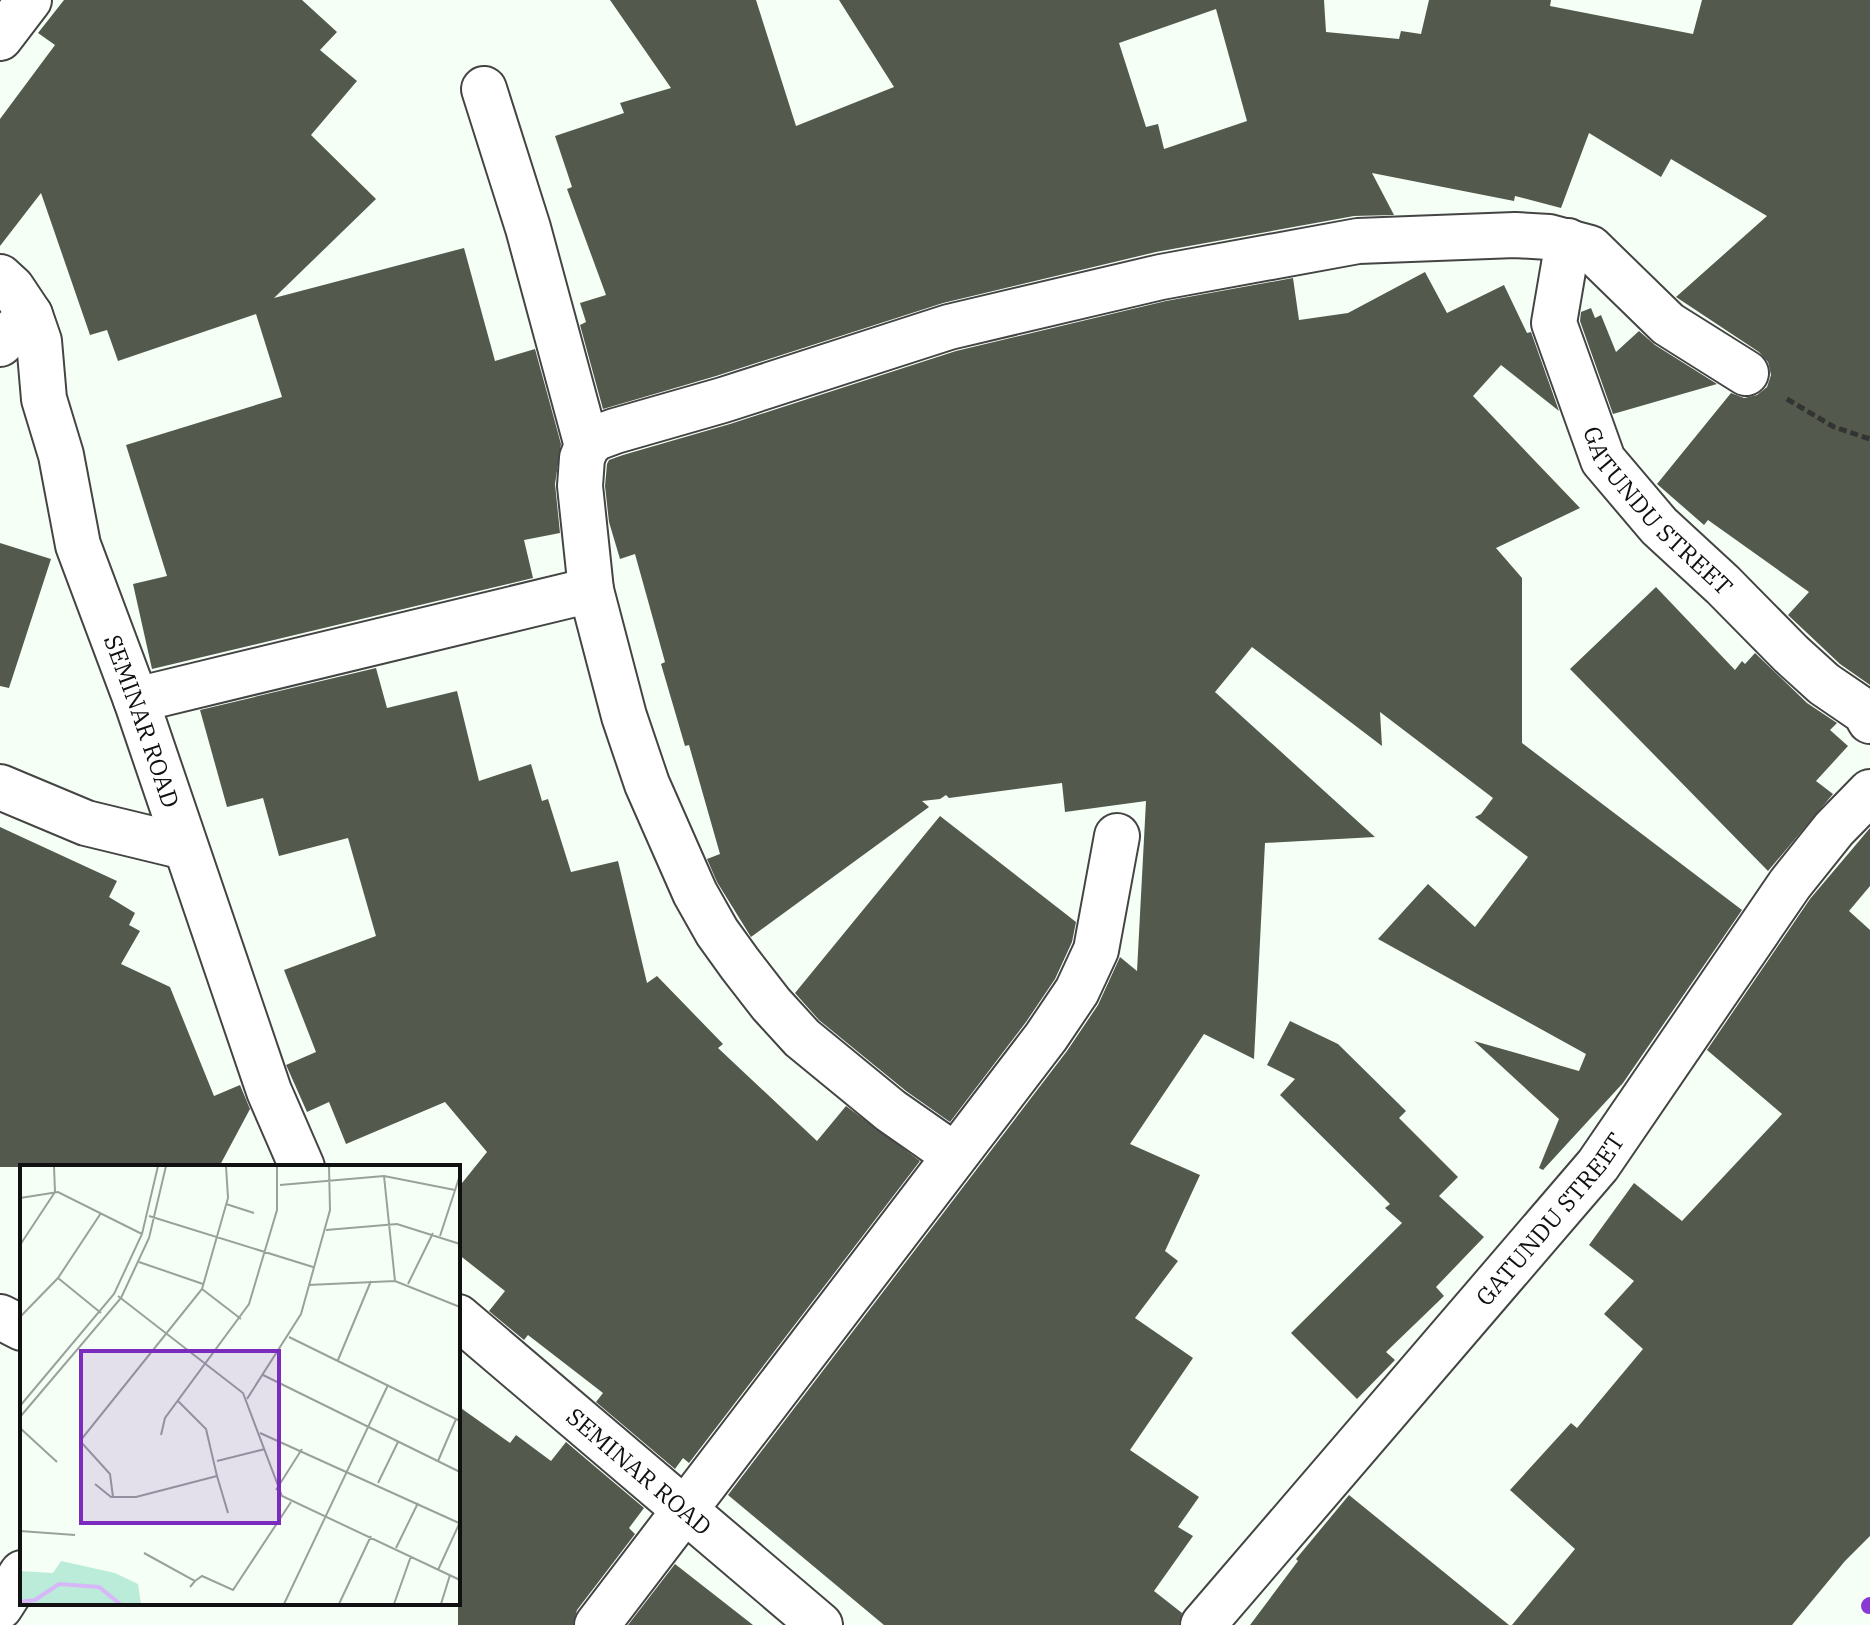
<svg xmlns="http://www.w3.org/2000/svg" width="1870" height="1625" font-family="'IBM Plex Serif',serif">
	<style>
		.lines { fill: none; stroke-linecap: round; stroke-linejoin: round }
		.stream { stroke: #8a3ad4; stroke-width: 16 }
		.building { fill: #535a4d; fill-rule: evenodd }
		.street-casing { stroke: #444; stroke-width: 48 }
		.path { stroke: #333; stroke-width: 5; stroke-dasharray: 8 4; stroke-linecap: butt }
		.street { stroke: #fff; stroke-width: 44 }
		.labels { text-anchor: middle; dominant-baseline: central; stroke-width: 8; stroke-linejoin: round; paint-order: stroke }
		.street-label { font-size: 24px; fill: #111; stroke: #fff }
		.inset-river { fill: none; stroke: #d8b7f9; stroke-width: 4 }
		.inset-road { fill: none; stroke: #9aa09a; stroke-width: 2 }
		.view { fill: #7b2cbf; fill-opacity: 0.15; stroke: #7b2cbf; stroke-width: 4 }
		.inset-edge { fill: none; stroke: #111; stroke-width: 4 }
	</style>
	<rect width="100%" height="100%" fill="#f6fff5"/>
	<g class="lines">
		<path class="stream" d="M 1869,1606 L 1870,1605"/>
	</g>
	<path class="building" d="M 64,0 L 302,0 L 337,32 L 320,50 L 357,81 L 311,135 L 376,199 L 274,298 L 464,248 L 495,361 L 535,349 L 561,444 L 555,484 L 560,533 L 524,540 L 533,578 L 152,669 L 133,584 L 167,576 L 126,445 L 282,397 L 256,314 L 118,361 L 107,330 L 90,335 L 41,193 L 0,246 L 0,119 L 55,45 L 38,33 Z
		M 610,0 L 756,0 L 796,126 L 894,87 L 839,0 L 1324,0 L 1326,32 L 1399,39 L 1401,31 L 1421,34 L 1429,0 L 1551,0 L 1550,6 L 1693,34 L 1702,0 L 1870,0 L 1870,685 L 1840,664 L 1788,615 L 1809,592 L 1708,520 L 1704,525 L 1657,484 L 1731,393 L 1744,398 L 1757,395 L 1767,387 L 1771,375 L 1768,362 L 1759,352 L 1676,297 L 1767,216 L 1671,159 L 1661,177 L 1589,133 L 1561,208 L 1515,196 L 1514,201 L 1372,173 L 1394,215 L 1354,216 L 1156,252 L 943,303 L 716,376 L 603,409 L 580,325 L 586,322 L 580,303 L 606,295 L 567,189 L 572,187 L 555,136 L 624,113 L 620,103 L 671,88 ZM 1216,9 L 1247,121 L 1164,149 L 1158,124 L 1146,127 L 1119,43 Z
		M 1425,272 L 1447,313 L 1504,285 L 1527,333 L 1531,332 L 1559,411 L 1501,365 L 1473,396 L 1580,508 L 1496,548 L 1522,578 L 1522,743 L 1742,910 L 1623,1083 L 1543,1170 L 1539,1168 L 1559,1119 L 1474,1041 L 1579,1071 L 1586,1054 L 1378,939 L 1428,884 L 1475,927 L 1528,857 L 1475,817 L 1481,814 L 1493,798 L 1380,712 L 1382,746 L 1252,647 L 1215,692 L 1375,837 L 1265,843 L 1254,1059 L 1204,1034 L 1130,1144 L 1200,1175 L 1165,1251 L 1178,1261 L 1135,1318 L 1193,1358 L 1130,1450 L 1199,1497 L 1178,1527 L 1193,1536 L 1154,1591 L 1182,1613 L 1179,1625 L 884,1625 L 728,1495 L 1067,1051 L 1098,1005 L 1120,957 L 1137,971 L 1146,801 L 1065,812 L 1062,783 L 949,798 L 946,795 L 940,799 L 922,801 L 929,807 L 751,937 L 717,882 L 707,859 L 720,854 L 689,745 L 685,746 L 661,664 L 665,662 L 635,554 L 620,559 L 609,522 L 605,486 L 607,464 L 609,460 L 623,455 L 730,424 L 956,351 L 1166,301 L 1293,278 L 1299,320 L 1348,313 Z
		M 1591,308 L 1595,318 L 1601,315 L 1616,352 L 1639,331 L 1655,345 L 1717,384 L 1613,414 L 1580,321 L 1581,312 Z
		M 0,543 L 51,559 L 9,688 L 0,686 Z
		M 1656,587 L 1735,670 L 1742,661 L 1745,664 L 1755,653 L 1807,703 L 1837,723 L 1830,730 L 1848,746 L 1816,781 L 1833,794 L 1768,871 L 1570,669 Z
		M 376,668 L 387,708 L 457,691 L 479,781 L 531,764 L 542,801 L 548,799 L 571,872 L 618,861 L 647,983 L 657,976 L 723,1044 L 718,1048 L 817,1141 L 846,1106 L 920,1161 L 689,1463 L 683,1458 L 675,1469 L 596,1402 L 603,1393 L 528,1335 L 524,1340 L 489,1311 L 505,1291 L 458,1254 L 458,1188 L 487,1152 L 445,1102 L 346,1144 L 329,1102 L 307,1112 L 287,1067 L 286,1065 L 316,1052 L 284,970 L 376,936 L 348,838 L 279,856 L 263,798 L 227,807 L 200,710 Z
		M 940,816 L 1076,922 L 1072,942 L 1055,979 L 1026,1022 L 950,1122 L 906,1091 L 819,1020 L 795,993 Z
		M 0,827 L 117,881 L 109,897 L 135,913 L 129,925 L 140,931 L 121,964 L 170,987 L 214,1096 L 240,1085 L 250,1109 L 219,1167 L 0,1167 Z
		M 1870,828 L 1870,886 L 1849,911 L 1870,930 L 1870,1536 L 1845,1561 L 1792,1625 L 1512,1625 L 1575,1549 L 1510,1490 L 1571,1423 L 1577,1428 L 1643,1349 L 1604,1314 L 1634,1281 L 1589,1245 L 1634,1183 L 1682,1221 L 1782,1114 L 1707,1050 L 1810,899 Z
		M 1290,1021 L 1338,1044 L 1406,1111 L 1399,1118 L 1458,1177 L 1439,1196 L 1484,1237 L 1436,1287 L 1444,1296 L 1386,1352 L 1395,1360 L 1357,1399 L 1291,1333 L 1402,1223 L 1385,1208 L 1390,1204 L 1280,1095 L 1295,1079 L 1267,1065 Z
		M 458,1406 L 510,1443 L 516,1435 L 551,1461 L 566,1442 L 644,1508 L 629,1528 L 635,1534 L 577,1610 L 573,1625 L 458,1625 Z
		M 1349,1495 L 1509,1625 L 1250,1625 L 1298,1561 L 1296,1559 Z
		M 675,1564 L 753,1625 L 628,1625 Z"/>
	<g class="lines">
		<g class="street-casing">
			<g id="street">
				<path d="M 0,38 L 29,0"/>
				<path d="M 484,89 L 528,228 L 587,446"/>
				<path id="s1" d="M 1568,241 L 1554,323 L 1603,460 L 1659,526 L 1723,585 L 1791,654 L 1824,684 L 1865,712 L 1870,721"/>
				<path id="s2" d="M 0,277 L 12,288 L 30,315 L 39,341 L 44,399 L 61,455 L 78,545 L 136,700 L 269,1091 L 302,1167"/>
				<path d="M 0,344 L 30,315"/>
				<path d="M 136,700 L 591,590"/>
				<path d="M 0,787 L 86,823 L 185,847"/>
				<path d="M 954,1155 L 891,1111 L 802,1038 L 771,1004 L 740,964 L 717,932 L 695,893 L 647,784 L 624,716 L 591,590 L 580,486 L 582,458 L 587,446 L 596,438 L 615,431 L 723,400 L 949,327 L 1161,277 L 1358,241 L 1515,235 L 1549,237 L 1590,248 L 1668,324 L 1746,373"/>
				<path d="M 0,1317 L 22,1328"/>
				<path id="s3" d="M 458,1317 L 820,1625"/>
				<path d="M 0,1607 L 22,1573"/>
				<path d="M 597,1625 L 1046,1037 L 1077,991 L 1096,950 L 1117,836"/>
				<path id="s4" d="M 1203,1625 L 1598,1165 L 1790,884 L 1834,829 L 1870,792"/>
			</g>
		</g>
		<path class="path" d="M 1787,399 L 1834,427 L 1870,439"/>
		<use href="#street" class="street"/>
	</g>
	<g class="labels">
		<g class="street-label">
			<text stroke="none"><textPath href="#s1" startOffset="302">GATUNDU STREET</textPath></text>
			<text stroke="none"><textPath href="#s2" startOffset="472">SEMINAR ROAD</textPath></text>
			<text stroke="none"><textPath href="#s4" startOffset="534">GATUNDU STREET</textPath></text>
			<text stroke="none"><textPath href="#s3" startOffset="238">SEMINAR ROAD</textPath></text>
		</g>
	</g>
	<g transform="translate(20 1165)">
		<rect width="440" height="440" fill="#f6fff5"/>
		<path d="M 41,396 L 95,408 L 118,419 L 121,439 L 0,439 L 0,406 L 33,408 Z" fill="#bbecd9"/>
		<path class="inset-river" d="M 0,437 L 15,435 L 39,419 L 79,422 L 100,439"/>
		<path class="inset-road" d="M 364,11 L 375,116M 260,20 L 364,11 L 435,25M 0,33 L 38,27 L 122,69M 206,39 L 234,48M 129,51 L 293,102M 306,65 L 377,59 L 440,79M 420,71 L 440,10M 0,80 L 35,27 L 34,1M 119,97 L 183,119M 38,113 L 81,148M 388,119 L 413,68M 288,120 L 375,116 L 440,142M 182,124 L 221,154M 98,131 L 223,228 L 262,331 L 440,415M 0,152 L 38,113 L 81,48M 269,172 L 440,256M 318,195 L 351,116M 243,210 L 440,307M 227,234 L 281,149 L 310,45 L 309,1M 0,241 L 94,129 L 122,69 L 138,1M 0,252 L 101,133 L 129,73 L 146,1M 0,263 L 37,297M 240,268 L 439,358M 141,270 L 145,253 L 229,139 L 257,45 L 257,1M 197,296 L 245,284M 418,296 L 436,254M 197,311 L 208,348M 358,318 L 378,277M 75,319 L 91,332 L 116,332 L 197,311 L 186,264 L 158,236M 256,325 L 282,284M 93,332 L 90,309 L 60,276 L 182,124 L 208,33 L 206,1M 0,366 L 55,370M 376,383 L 398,338M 124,388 L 175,416 L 170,422M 418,405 L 440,357M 175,416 L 182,411 L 213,425 L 271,337M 264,439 L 368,220M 319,439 L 351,371M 374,439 L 391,391M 421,439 L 430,410"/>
		<path class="view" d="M 61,186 L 259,186 L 259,358 L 61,358 Z"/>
		<rect width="440" height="440" class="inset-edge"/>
	</g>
</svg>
